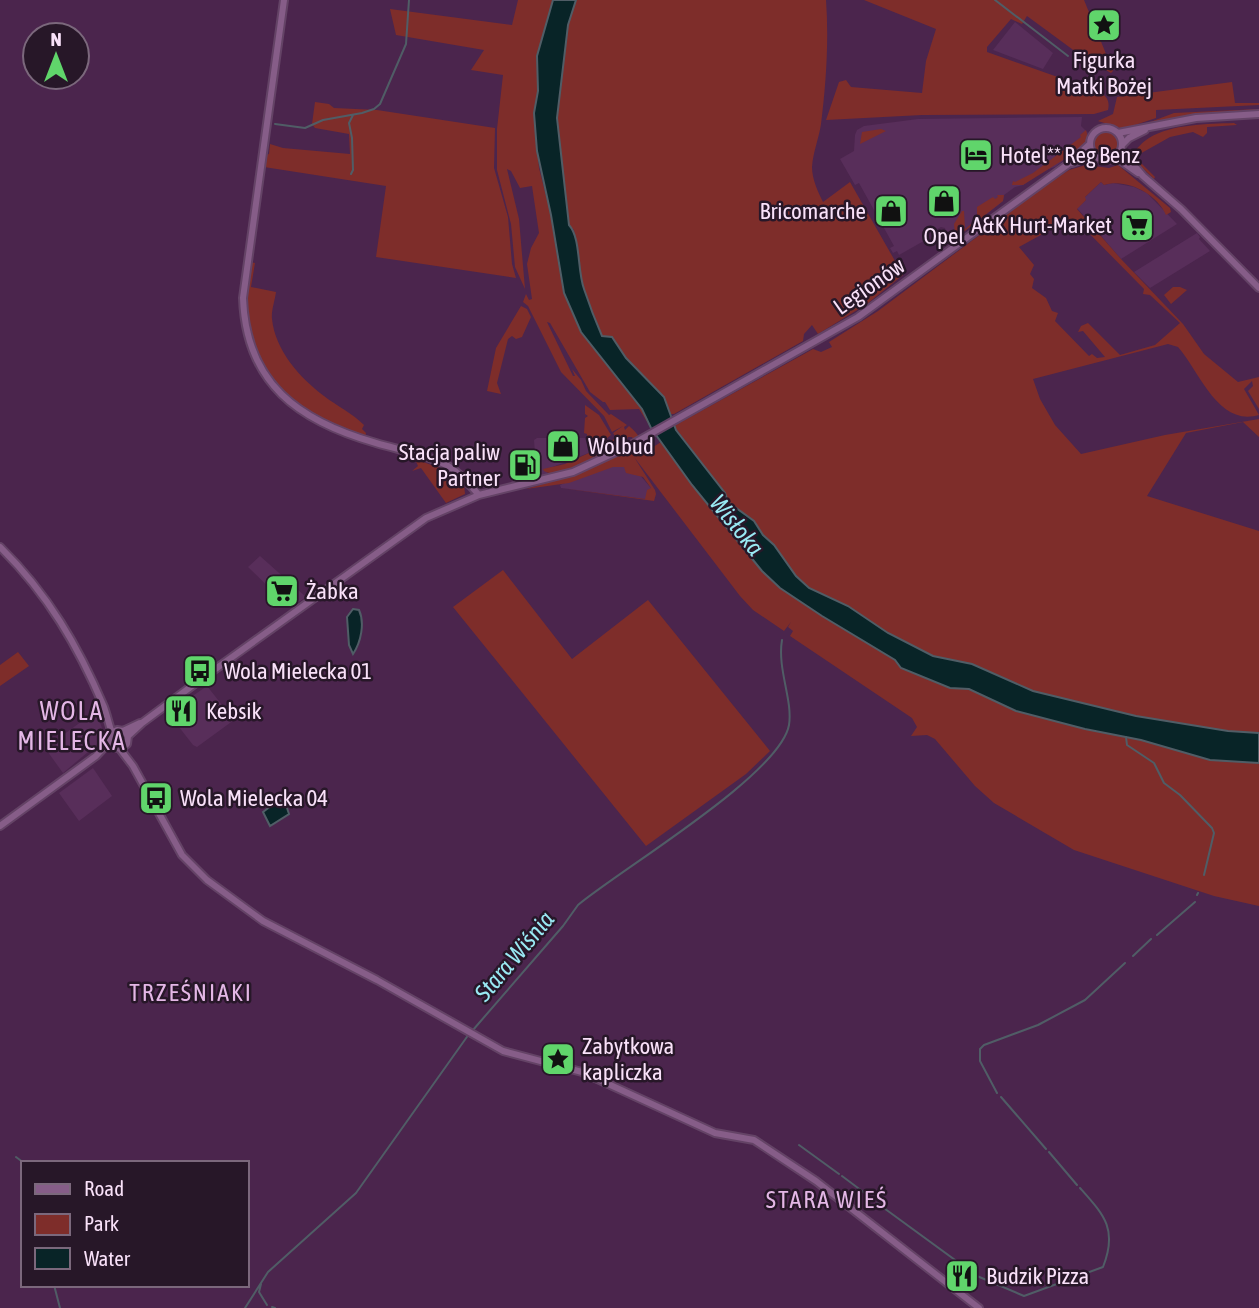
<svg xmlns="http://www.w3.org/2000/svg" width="1259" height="1308" font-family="'Asap Condensed',sans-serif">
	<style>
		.built { fill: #582e5a }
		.green { fill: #7e2d2a; fill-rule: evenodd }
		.water { fill: #082427; stroke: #505d66; stroke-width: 2 }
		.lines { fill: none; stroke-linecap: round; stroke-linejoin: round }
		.stream { stroke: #505d66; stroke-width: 2 }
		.minor-casing { stroke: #644366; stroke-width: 10 }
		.minor { stroke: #865d88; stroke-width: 6 }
		.labels { text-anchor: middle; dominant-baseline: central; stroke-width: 5; stroke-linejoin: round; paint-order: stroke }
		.poi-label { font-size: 23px; fill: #f9e1f9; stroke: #271728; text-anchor: start }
		.street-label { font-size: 23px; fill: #f9e1f9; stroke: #271728 }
		.water-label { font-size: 24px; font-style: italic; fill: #99e9f3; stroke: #271728 }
		.neighbourhood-label { font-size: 24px; letter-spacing: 2px; fill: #e4b7e6; stroke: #271728 }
		.quarter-label { font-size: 26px; letter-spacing: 2px; fill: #e4b7e6; stroke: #271728 }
	</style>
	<rect width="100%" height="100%" fill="#4b254d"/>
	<path class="built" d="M 1015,22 L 1053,53 L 1043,69 L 993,50 Z
		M 1082,117 L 1081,126 L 1088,133 L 1086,143 L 1055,167 L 1045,170 L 1023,185 L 1015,187 L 1004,195 L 1003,201 L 961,234 L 954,233 L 947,239 L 945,228 L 941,227 L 927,234 L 929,238 L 899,255 L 897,251 L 893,253 L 890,248 L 894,246 L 859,183 L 855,185 L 840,159 L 854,151 L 855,135 L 857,130 L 864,126 L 918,119 Z
		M 1101,182 L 1104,185 L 1113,183 L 1134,187 L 1147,193 L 1177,224 L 1121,259 L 1077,208 L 1086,200 L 1084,198 Z
		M 1197,233 L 1200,237 L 1199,239 L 1210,251 L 1150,288 L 1134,272 Z
		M 537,438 L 604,438 L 604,447 L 550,468 L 547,473 L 549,474 L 510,484 L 516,473 L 513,468 L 514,454 L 535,454 L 534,440 Z
		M 626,459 L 651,488 L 652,500 L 561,488 L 560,485 Z
		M 260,556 L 306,597 L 290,608 L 248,567 Z
		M 207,686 L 234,720 L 197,747 L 193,745 L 168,713 Z
		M 96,711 L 103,731 L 101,741 L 63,773 L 45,748 Z
		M 93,768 L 112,796 L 79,821 L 59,793 Z"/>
	<path class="green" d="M 518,0 L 553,0 L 537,56 L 538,91 L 534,113 L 539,168 L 551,215 L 564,293 L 581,332 L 642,409 L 651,428 L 639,409 L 610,410 L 605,402 L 603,402 L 590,392 L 550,323 L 547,322 L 573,376 L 575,376 L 572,369 L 581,380 L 586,391 L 609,415 L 611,414 L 627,425 L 624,427 L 625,430 L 629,426 C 644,439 636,437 644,453 L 661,442 L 717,516 L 762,571 L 780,588 L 822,616 L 896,660 L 950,688 L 969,689 L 1016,711 L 1085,729 L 1141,740 L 1210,760 L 1259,763 L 1259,906 L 1214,896 L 1074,850 L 994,803 L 975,786 L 935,739 L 927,735 L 911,736 L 917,727 L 912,718 L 790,636 L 793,631 L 788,627 L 791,622 L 784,631 L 753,610 L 740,596 L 634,457 L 655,490 L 656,494 L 654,501 L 561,488 L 645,499 L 647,490 L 651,488 L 643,477 L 626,473 L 624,467 L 613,467 L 569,483 L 526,489 L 575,475 L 637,447 L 632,437 L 628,437 L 626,442 C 609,451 562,482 544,471 L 543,469 L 565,464 L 604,446 L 604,438 L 587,438 L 587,434 L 584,433 L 585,418 L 588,416 L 585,414 L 585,405 L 599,415 L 611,435 L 606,439 L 609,442 L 614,439 L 619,442 L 613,433 L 623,426 L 612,432 L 604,416 L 561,372 L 528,306 L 523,302 L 526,294 L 529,300 L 532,299 L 527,264 L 531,248 L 539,233 L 532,186 L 520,188 L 511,171 L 507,169 L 519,219 L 525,289 L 515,267 L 511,224 L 497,170 L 497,129 L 503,75 L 471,70 L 484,50 L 396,35 L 390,9 L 512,25 Z
		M 576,0 L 826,0 C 829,41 826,84 821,124 C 819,138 813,152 812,167 C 812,179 818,192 823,202 L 850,182 L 903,275 L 867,304 L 818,334 L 812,325 L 804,334 L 803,341 L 674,414 L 669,414 L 664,397 L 626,358 L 612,338 L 602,336 L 584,290 L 578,266 L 574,230 L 569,225 L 557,118 L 568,25 Z
		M 864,0 L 1084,0 L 1113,71 L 1111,73 L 1076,52 L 1027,16 L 1022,24 L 1011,19 L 987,47 L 987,52 L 1100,92 C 1107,97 1110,101 1108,110 L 1094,114 L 922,115 L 826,120 L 839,82 L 846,80 L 851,87 L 922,93 L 926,61 L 936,29 Z
		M 1232,82 L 1235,103 L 1259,103 L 1259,105 L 1156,110 L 1156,118 L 1123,129 L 1098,121 L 1113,114 L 1117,97 Z
		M 315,102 L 329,104 L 334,108 L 377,110 L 495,128 L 494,168 L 508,217 L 512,264 L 516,278 L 376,257 L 386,186 L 264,167 L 265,155 L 269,154 L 270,144 L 283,148 L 350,154 L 349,134 L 315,128 L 312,124 Z
		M 1259,109 L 1259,111 L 1196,115 L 1137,127 L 1174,113 Z
		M 1234,123 L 1237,125 L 1207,127 L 1207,133 L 1203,137 L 1193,132 L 1170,137 L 1138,155 L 1136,158 L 1155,177 L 1154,179 L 1132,158 L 1132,154 C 1137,149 1142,142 1149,138 C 1171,124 1208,124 1234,123 Z
		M 881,129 L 886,131 L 860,144 L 862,132 Z
		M 1086,130 L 1088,137 L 1084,147 L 1023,185 L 1012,185 L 1013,181 L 1015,182 L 1033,173 L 1081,137 L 1080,135 Z
		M1094 144a12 12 0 1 1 24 0a12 12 0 1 1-24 0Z
		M 1086,165 L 1109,168 L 1118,165 L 1170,208 L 1171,212 L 1166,215 C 1157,194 1127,178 1104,185 L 1101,182 L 1085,197 L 1086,200 L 1077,209 L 1121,259 L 1183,324 L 1204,354 L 1238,382 L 1259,377 L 1259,409 L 1248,391 L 1253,386 L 1252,381 L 1244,389 L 1259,415 C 1218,427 1200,372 1178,347 L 1168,344 L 1033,379 L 1040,399 L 1055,425 L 1081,454 L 1165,435 L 1259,419 L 1259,437 L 1243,422 L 1186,433 L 1147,496 L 1259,531 L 1259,733 L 1228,731 L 1136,716 L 1033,691 L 972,664 L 934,656 L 888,633 L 848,606 L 809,588 L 796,576 L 774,545 L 763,535 L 754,521 L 728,502 L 725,493 L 674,426 L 813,349 L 821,352 L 832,347 L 829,342 L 878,311 L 1049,183 L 1069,170 ZM 1076,220 L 1144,289 L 1143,294 L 1150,295 L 1180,323 L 1155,345 L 1120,355 L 1088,323 L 1081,326 L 1078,332 L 1083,331 L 1105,357 L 1097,358 L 1092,354 L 1089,356 L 1055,321 L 1058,313 L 1052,311 L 1046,298 L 1032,288 L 1034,279 L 1030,274 L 1034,265 L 1019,247 L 1066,221 L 1072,223 Z
		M 997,195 L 1004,195 L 1003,201 L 961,234 L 955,234 L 954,224 L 962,211 L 964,211 L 965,229 L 977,219 L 977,207 L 993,197 L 995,199 L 998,197 Z
		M 250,262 L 255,263 L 251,287 L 276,292 C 275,300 271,311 272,319 C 275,350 300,378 324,396 C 337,406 352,413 364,425 L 362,429 L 366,433 L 365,438 C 276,407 236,359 250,262 Z
		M 1173,287 L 1180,287 L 1187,290 L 1171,304 L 1164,295 Z
		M 521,306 L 527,309 L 531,317 L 522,337 L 516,339 L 512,336 L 508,339 L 497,383 L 501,394 L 487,391 L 496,348 Z
		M 415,459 L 445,470 L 464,485 L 465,494 L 446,503 L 421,468 L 412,471 L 418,466 Z
		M 503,570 L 572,659 L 648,600 L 770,751 L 746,774 L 646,846 L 453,607 Z
		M 18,652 L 29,666 L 0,686 L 0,665 Z"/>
	<path class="water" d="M 553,0 L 576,0 L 568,25 L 557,118 L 569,225 C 581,238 577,270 584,289 C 589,304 595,320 602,336 L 612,337 L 626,358 L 664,397 L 676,430 L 725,493 L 728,502 L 754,521 L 763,535 L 774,545 L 796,576 L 809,588 L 848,606 L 888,633 L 933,656 L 972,664 L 1033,691 L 1136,716 L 1228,731 L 1259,733 L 1259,763 L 1210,760 L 1141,740 L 1085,729 L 1016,711 L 969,689 L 950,688 L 901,668 L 895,660 L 822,616 L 780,588 L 762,571 L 692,485 L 651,428 L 642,409 L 581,332 L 564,293 L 551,215 L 537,151 L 534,113 L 538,91 L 537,56 Z
		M 353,609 L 359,610 C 365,623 361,642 353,654 L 349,645 L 347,617 Z
		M 279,800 L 286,805 L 289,814 L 270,826 L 263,812 Z"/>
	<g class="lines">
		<path class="stream" d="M 995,0 L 1068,56
			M 275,124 L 305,128 L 323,120 L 362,113 L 374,109 L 380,104 L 406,44 L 409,0
			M 351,174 L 353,170 L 352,138 L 349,123 L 353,115
			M 1126,737 L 1127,745 L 1154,763 L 1164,783 L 1180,795 L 1212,828 L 1214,833 L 1204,875
			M 1197,895 L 1198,893
			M 1157,935 L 1195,902
			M 1133,956 L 1151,939
			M 473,1030 L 563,926 L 578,905 C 621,869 780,775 789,725 C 793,700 777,669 782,640
			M 997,1093 L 980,1061 L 980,1049 L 984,1045 L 1038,1025 L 1085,1000 L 1125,963
			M 1001,1097 L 1046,1149
			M 799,1145 L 839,1174
			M 1049,1152 L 1077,1185
			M 16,1157 L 24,1163
			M 842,1176 L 874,1200
			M 877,1203 L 977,1276 L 1024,1296 L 1103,1267 C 1118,1229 1104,1215 1080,1188
			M 261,1284 L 259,1292 L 267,1305
			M 54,1285 L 60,1308
			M 272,1307 L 275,1308
			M 245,1308 L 268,1272 L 356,1193 L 469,1034"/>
		<g class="minor-casing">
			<path id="minor" d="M 284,0 L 243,298 C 246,384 299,421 376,443 C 399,450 426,454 448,466 C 460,473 470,485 479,495
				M1090 144a16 16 0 1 1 32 0a16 16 0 1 1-32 0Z
				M 1118,133 L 1196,118 L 1259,114
				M 1122,145 L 1129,138 L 1145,130
				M 1121,150 L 1143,176 L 1181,209 L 1259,288
				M 1112,158 L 1121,161 L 1138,173
				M 1072,163 L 1095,155
				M 0,547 C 48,594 78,646 104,707 C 107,715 109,725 112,733
				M 123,731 L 128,736 L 127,744 L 121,749 L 114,747 L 110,741 L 112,733 L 117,730 L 123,731 L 140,723
				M 128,736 L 142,723 L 196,683 L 426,518 L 479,495 L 573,472 L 629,446 L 858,317 L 1067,165 L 1090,144
				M 120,749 L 133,766 L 182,855 L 207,880 L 263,921 L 377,980 L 503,1051 L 582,1072 L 715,1133 L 754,1140 L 816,1181 L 979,1308
				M 0,826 L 96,756 L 110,741"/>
		</g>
		<use href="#minor" class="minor"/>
	</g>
	<defs>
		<g id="sight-square" transform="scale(1.75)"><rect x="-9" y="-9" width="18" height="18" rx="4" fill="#60d56b" stroke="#271728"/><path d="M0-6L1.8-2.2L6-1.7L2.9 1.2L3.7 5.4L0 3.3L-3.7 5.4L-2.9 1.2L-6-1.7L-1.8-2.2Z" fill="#111"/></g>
		<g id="hotel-square" transform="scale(1.75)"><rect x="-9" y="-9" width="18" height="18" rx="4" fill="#60d56b" stroke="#271728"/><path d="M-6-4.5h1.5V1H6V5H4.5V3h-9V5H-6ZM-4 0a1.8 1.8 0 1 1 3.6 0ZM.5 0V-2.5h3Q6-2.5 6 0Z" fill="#111"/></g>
		<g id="shop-square" transform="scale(1.75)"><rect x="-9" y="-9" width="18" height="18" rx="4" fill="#60d56b" stroke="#271728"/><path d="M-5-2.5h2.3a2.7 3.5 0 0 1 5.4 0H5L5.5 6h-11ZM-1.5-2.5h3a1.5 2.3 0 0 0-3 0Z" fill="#111"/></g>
		<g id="supermarket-square" transform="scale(1.75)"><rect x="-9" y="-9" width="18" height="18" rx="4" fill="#60d56b" stroke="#271728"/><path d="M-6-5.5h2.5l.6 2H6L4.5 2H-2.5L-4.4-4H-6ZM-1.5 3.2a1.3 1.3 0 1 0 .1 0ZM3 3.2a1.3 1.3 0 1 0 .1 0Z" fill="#111"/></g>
		<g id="fuel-square" transform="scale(1.75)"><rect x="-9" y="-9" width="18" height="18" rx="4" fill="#60d56b" stroke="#271728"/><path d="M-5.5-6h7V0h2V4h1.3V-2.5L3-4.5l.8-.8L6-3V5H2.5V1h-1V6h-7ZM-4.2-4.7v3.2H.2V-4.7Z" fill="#111"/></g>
		<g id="bus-square" transform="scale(1.75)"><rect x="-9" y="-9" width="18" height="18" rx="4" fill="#60d56b" stroke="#271728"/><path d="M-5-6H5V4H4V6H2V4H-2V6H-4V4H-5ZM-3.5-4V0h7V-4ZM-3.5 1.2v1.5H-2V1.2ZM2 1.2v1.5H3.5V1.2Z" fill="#111"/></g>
		<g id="restaurant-square" transform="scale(1.75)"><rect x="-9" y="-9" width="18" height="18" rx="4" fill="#60d56b" stroke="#271728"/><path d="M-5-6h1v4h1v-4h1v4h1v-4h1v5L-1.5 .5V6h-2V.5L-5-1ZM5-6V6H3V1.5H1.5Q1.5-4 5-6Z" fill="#111"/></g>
	</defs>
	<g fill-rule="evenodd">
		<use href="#sight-square" x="1104" y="25"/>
		<use href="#hotel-square" x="976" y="155"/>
		<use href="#shop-square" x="944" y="201"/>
		<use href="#shop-square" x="891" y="211"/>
		<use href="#supermarket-square" x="1137" y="225"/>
		<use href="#shop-square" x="563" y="446"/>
		<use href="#fuel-square" x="525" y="465"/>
		<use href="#supermarket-square" x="282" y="591"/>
		<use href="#bus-square" x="200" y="671"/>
		<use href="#restaurant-square" x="181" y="711"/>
		<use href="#bus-square" x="156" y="798"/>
		<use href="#sight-square" x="558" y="1059"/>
		<use href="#restaurant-square" x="962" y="1276"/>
	</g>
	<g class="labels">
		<g class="poi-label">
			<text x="1104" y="60" text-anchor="middle">Figurka<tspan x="1104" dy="26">Matki Bożej</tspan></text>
			<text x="1000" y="155">Hotel** Reg Benz</text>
			<text x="866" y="211" text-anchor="end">Bricomarche</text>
			<text x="1112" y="225" text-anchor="end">A&amp;K Hurt-Market</text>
			<text x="944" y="236" text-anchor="middle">Opel</text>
			<text x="588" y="446">Wolbud</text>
			<text x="500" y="452" text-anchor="end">Stacja paliw<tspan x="500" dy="26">Partner</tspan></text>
			<text x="306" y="591">Żabka</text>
			<text x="224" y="671">Wola Mielecka 01</text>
			<text x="206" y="711">Kebsik</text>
			<text x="180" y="798">Wola Mielecka 04</text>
			<text x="582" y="1046">Zabytkowa<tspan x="582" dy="26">kapliczka</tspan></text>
			<text x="986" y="1276">Budzik Pizza</text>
		</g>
		<g class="street-label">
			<text transform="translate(869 286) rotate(-35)">Legionów</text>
		</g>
		<g class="water-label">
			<text transform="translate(737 525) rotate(51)">Wisłoka</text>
			<text transform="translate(514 956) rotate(-50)">Stara Wiśnia</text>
		</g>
		<g class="neighbourhood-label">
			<text x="191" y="992">TRZEŚNIAKI</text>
			<text x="827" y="1199">STARA WIEŚ</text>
		</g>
		<g class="quarter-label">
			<text x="72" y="711">WOLA<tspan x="72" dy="30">MIELECKA</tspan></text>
		</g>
	</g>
	<rect x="21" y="1161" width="228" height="126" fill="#271728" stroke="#7b687c" stroke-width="2"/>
	<rect x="35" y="1184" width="35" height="10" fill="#865d88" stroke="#7b687c" stroke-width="2"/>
	<text x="84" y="1196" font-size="21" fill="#f9e1f9">Road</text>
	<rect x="35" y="1214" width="35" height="21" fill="#7e2d2a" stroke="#7b687c" stroke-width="2"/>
	<text x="84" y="1231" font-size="21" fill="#f9e1f9">Park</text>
	<rect x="35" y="1248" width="35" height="21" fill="#082427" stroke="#7b687c" stroke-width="2"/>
	<text x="84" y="1266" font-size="21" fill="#f9e1f9">Water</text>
	<g transform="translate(56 56)"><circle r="33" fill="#271728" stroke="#7b687c" stroke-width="2"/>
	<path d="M0-5L12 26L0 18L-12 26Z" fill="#60d56b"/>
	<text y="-10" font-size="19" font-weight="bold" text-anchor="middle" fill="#f9e1f9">N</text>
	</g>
</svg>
